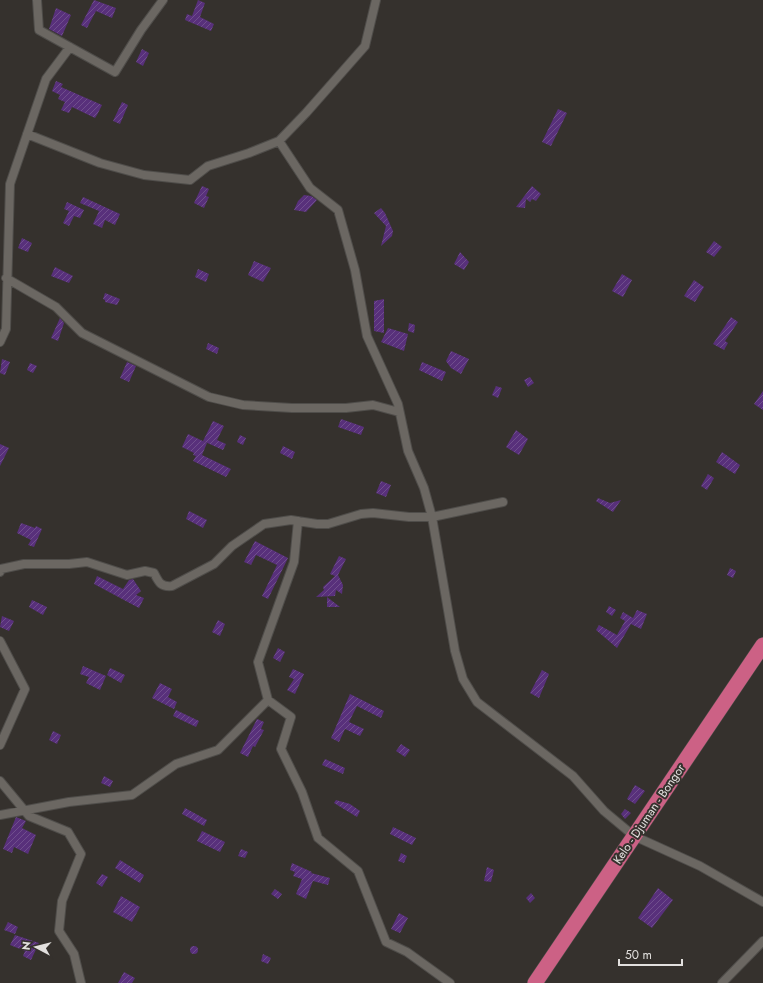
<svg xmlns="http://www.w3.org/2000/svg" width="763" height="983" font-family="Jost,sans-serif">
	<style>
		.building { fill: url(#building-hatch) }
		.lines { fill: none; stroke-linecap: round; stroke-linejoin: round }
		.street-casing { stroke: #4f4d4a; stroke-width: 10 }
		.highway-casing { stroke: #4f4d4a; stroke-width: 16 }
		.street { stroke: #6b6762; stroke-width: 8 }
		.highway { stroke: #cc6185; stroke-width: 15 }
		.labels { text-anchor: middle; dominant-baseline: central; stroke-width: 4; stroke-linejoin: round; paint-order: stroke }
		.street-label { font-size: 12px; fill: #e2e0de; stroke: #35312d }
	</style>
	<defs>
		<pattern id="building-hatch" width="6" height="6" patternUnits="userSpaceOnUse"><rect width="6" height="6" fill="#58307b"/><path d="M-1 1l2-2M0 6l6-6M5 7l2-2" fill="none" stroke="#704e8d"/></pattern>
	</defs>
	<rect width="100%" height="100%" fill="#35312d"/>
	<path class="building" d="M 94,0 L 116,8 L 112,18 L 96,11 L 87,28 L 81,25 Z
		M 198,0 L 205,3 L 200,17 L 214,24 L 211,31 L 185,20 L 187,14 L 192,16 Z
		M 56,8 L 71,15 L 62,36 L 49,29 Z
		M 142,49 L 149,53 L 143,66 L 136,62 Z
		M 56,81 L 63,84 L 61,87 L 102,105 L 97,115 L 95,118 L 72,107 L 69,113 L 61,110 L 65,102 L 58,99 L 60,95 L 52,91 Z
		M 122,102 L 128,105 L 120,124 L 113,121 Z
		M 558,109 L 567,113 L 551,146 L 542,142 Z
		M 202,186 L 209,189 L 206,196 L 209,197 L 204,208 L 194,203 Z
		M 532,186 L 541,194 L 536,201 L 532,199 L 530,202 L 526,199 L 525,208 L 516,207 Z
		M 304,195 L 311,196 L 317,200 L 306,212 L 294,210 L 298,201 Z
		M 83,197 L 120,214 L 115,225 L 105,220 L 102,228 L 93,224 L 99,211 L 80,203 Z
		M 67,202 L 84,210 L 80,218 L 74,216 L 69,226 L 63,223 L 69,211 L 64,209 Z
		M 381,208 L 385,213 L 393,231 L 392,236 L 381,246 L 386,226 L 374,213 Z
		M 22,238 L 32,243 L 28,252 L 18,248 Z
		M 714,241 L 722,247 L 714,257 L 706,252 Z
		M 460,252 L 469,262 L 464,270 L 454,264 Z
		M 254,261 L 271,268 L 263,282 L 248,275 Z
		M 55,267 L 73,276 L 69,283 L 51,276 Z
		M 198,269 L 209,274 L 206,282 L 195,277 Z
		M 622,274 L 632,280 L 623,297 L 612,291 Z
		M 694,280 L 704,287 L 695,302 L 684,296 Z
		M 105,293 L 120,299 L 117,305 L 105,302 L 105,300 L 103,299 Z
		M 384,299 L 384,333 L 374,331 L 374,301 Z
		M 731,317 L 738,322 L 725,341 L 728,343 L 724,350 L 713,344 Z
		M 60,318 L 64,323 L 58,341 L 51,338 Z
		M 409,323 L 415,325 L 414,333 L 408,331 Z
		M 388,328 L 408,334 L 404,351 L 381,342 Z
		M 208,343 L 219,348 L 217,354 L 206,349 Z
		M 451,351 L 469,359 L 461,374 L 451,368 L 446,361 Z
		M 2,359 L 10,362 L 5,375 L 0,373 Z
		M 127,362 L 136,366 L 129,382 L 120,378 Z
		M 422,362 L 446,372 L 442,381 L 419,370 Z
		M 30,363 L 37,366 L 33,373 L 27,370 Z
		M 530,377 L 534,383 L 528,387 L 524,380 Z
		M 496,386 L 502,388 L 498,398 L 492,395 Z
		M 763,391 L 763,410 L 754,404 Z
		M 341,419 L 364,427 L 361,435 L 338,427 Z
		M 213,421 L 224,426 L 217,440 L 226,444 L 223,450 L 203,441 Z
		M 516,430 L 528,439 L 519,455 L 506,447 Z
		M 188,434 L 207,443 L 202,455 L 231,469 L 226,477 L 193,461 L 196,456 L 193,455 L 194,453 L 182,447 Z
		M 240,435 L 246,438 L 243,445 L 237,442 Z
		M 0,444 L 9,448 L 0,466 Z
		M 283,446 L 295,452 L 292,459 L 280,453 Z
		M 722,452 L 740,465 L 735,474 L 716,462 Z
		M 708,474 L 714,478 L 707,490 L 701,486 Z
		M 381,481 L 391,485 L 386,497 L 376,493 Z
		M 598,498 L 610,503 L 621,500 L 613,512 L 596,501 Z
		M 189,511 L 207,520 L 203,528 L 186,519 Z
		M 21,523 L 35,528 L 36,526 L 42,529 L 34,547 L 28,545 L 31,540 L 17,533 Z
		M 255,541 L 288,558 L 268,599 L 262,596 L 277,565 L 256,555 L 251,565 L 244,562 Z
		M 339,556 L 346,559 L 338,575 L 343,585 L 342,594 L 336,590 L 335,596 L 316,597 L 324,590 L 323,587 L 335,576 L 330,574 Z
		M 730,568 L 736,571 L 733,578 L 727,575 Z
		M 97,576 L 123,589 L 129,580 L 133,579 L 141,591 L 136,595 L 144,598 L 139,608 L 94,584 Z
		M 327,597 L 340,607 L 327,607 Z
		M 32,600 L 47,607 L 43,615 L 29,607 Z
		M 609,606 L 616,610 L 612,616 L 606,612 Z
		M 637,610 L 647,614 L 641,629 L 631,624 L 617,648 L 596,630 L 599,625 L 617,635 L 625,621 L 620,618 L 623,612 L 633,618 Z
		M 2,616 L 14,621 L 9,631 L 0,627 Z
		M 218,620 L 225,624 L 220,636 L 212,632 Z
		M 278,648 L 285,652 L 280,662 L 273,658 Z
		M 83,666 L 106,676 L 100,690 L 86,683 L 89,677 L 80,674 Z
		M 110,668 L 125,675 L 121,683 L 107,675 Z
		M 293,669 L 304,674 L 295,694 L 287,690 L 294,679 L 289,677 Z
		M 542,670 L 549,674 L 539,698 L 530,693 Z
		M 160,683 L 172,689 L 168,697 L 177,702 L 174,709 L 152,698 Z
		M 350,694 L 384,711 L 381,718 L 357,706 L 349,722 L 364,729 L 360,736 L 345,729 L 339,742 L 331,738 Z
		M 176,710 L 199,721 L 196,727 L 173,716 Z
		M 257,719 L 264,722 L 261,729 L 264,730 L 255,747 L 253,746 L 248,757 L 240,753 Z
		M 53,731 L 61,735 L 57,744 L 49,740 Z
		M 401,744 L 410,750 L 405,757 L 396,751 Z
		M 325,759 L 345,768 L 343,774 L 322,765 Z
		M 104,776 L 113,781 L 110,787 L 101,783 Z
		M 635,785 L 645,791 L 635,804 L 627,799 Z
		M 336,800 L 350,804 L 360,811 L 357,817 L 334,803 Z
		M 185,808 L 207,820 L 204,826 L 182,814 Z
		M 625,809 L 631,813 L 625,819 L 621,814 Z
		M 16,817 L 26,821 L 22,828 L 36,835 L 28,854 L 14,847 L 12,853 L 3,849 Z
		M 393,827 L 416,838 L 412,845 L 390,834 Z
		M 202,831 L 225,842 L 220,852 L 197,841 Z
		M 241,849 L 248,852 L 245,858 L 238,856 Z
		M 401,853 L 407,856 L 404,863 L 398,861 Z
		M 120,860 L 144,875 L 140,883 L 115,868 Z
		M 292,863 L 312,872 L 311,873 L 330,878 L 328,885 L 313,881 L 306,899 L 296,894 L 302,879 L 293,876 L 295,872 L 290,870 Z
		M 487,867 L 494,870 L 491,882 L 484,881 Z
		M 102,874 L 108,877 L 102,887 L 96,883 Z
		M 658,888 L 673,900 L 652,928 L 638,918 Z
		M 275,889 L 282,894 L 278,899 L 271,894 Z
		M 531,893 L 535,898 L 530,903 L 526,898 Z
		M 121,896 L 140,907 L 132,922 L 113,912 Z
		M 399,913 L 408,918 L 400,933 L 391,929 Z
		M 8,922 L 18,927 L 15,934 L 4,930 Z
		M 15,935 L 39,943 L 31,960 L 23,956 L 25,951 L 10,945 Z
		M190 950a4 4 0 1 1 8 0a4 4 0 1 1-8 0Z
		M 263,954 L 271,958 L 268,964 L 261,961 Z
		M 124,972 L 135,978 L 132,983 L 118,983 Z"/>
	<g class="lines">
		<g class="street-casing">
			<path id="street" d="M 37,0 L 39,30 L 115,72 L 141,30 L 163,0
				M 27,134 L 100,163 L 144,175 L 190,180 L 208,166 L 249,153 L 279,141 L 306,113 L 365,46 L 376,0
				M 279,141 L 310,188 L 338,210 L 355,270 L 367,336 L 398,404 L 408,451 L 424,488 L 432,517 L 455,651 L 463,679 L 477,702 L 573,776 L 604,811 L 634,836 L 700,866 L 763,902
				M 6,278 L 56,307 L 82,333 L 209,397 L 243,405 L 292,408 L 346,408 L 373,405 L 399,412
				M 0,342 L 6,329 L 10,184 L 46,79 L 70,47
				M 298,521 L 294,562 L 258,662 L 268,700 L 291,717 L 281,749 L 302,792 L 318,838 L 358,871 L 386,942 L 407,952 L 450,983
				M 0,572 L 1,569 L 24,564 L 69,564 L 87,562 L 127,575 L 145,571 L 154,573 C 159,583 161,587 172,586 L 214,564 L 232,546 L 264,524 L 291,520 L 317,524 L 328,524 L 361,514 L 373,513 L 409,517 L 432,517 L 503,502
				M 0,641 L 25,689 L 0,745
				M 0,781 L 29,816 L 68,832 L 81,854 L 62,901 L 59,931 L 74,954 L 81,983
				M 0,815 L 69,802 L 132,795 L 176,764 L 218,750 L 268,700
				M 722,983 L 763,941"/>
		</g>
		<g class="highway-casing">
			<path id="highway" d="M 535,983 L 763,645"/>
		</g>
		<use href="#street" class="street"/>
		<use href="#highway" class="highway"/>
	</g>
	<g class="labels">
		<g class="street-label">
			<text transform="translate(649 814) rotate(-56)">Kelo - Djuman - Bongor</text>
		</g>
	</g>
	<g transform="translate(36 947) rotate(277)" stroke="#35312d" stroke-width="3" paint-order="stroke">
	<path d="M0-3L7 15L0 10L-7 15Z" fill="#e2e0de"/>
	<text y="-6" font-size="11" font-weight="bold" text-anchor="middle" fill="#e2e0de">N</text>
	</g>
	<path d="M619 959v6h63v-6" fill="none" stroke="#e2e0de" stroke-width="2"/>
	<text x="625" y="959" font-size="12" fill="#e2e0de" stroke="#35312d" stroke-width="3" paint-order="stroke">50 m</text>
</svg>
